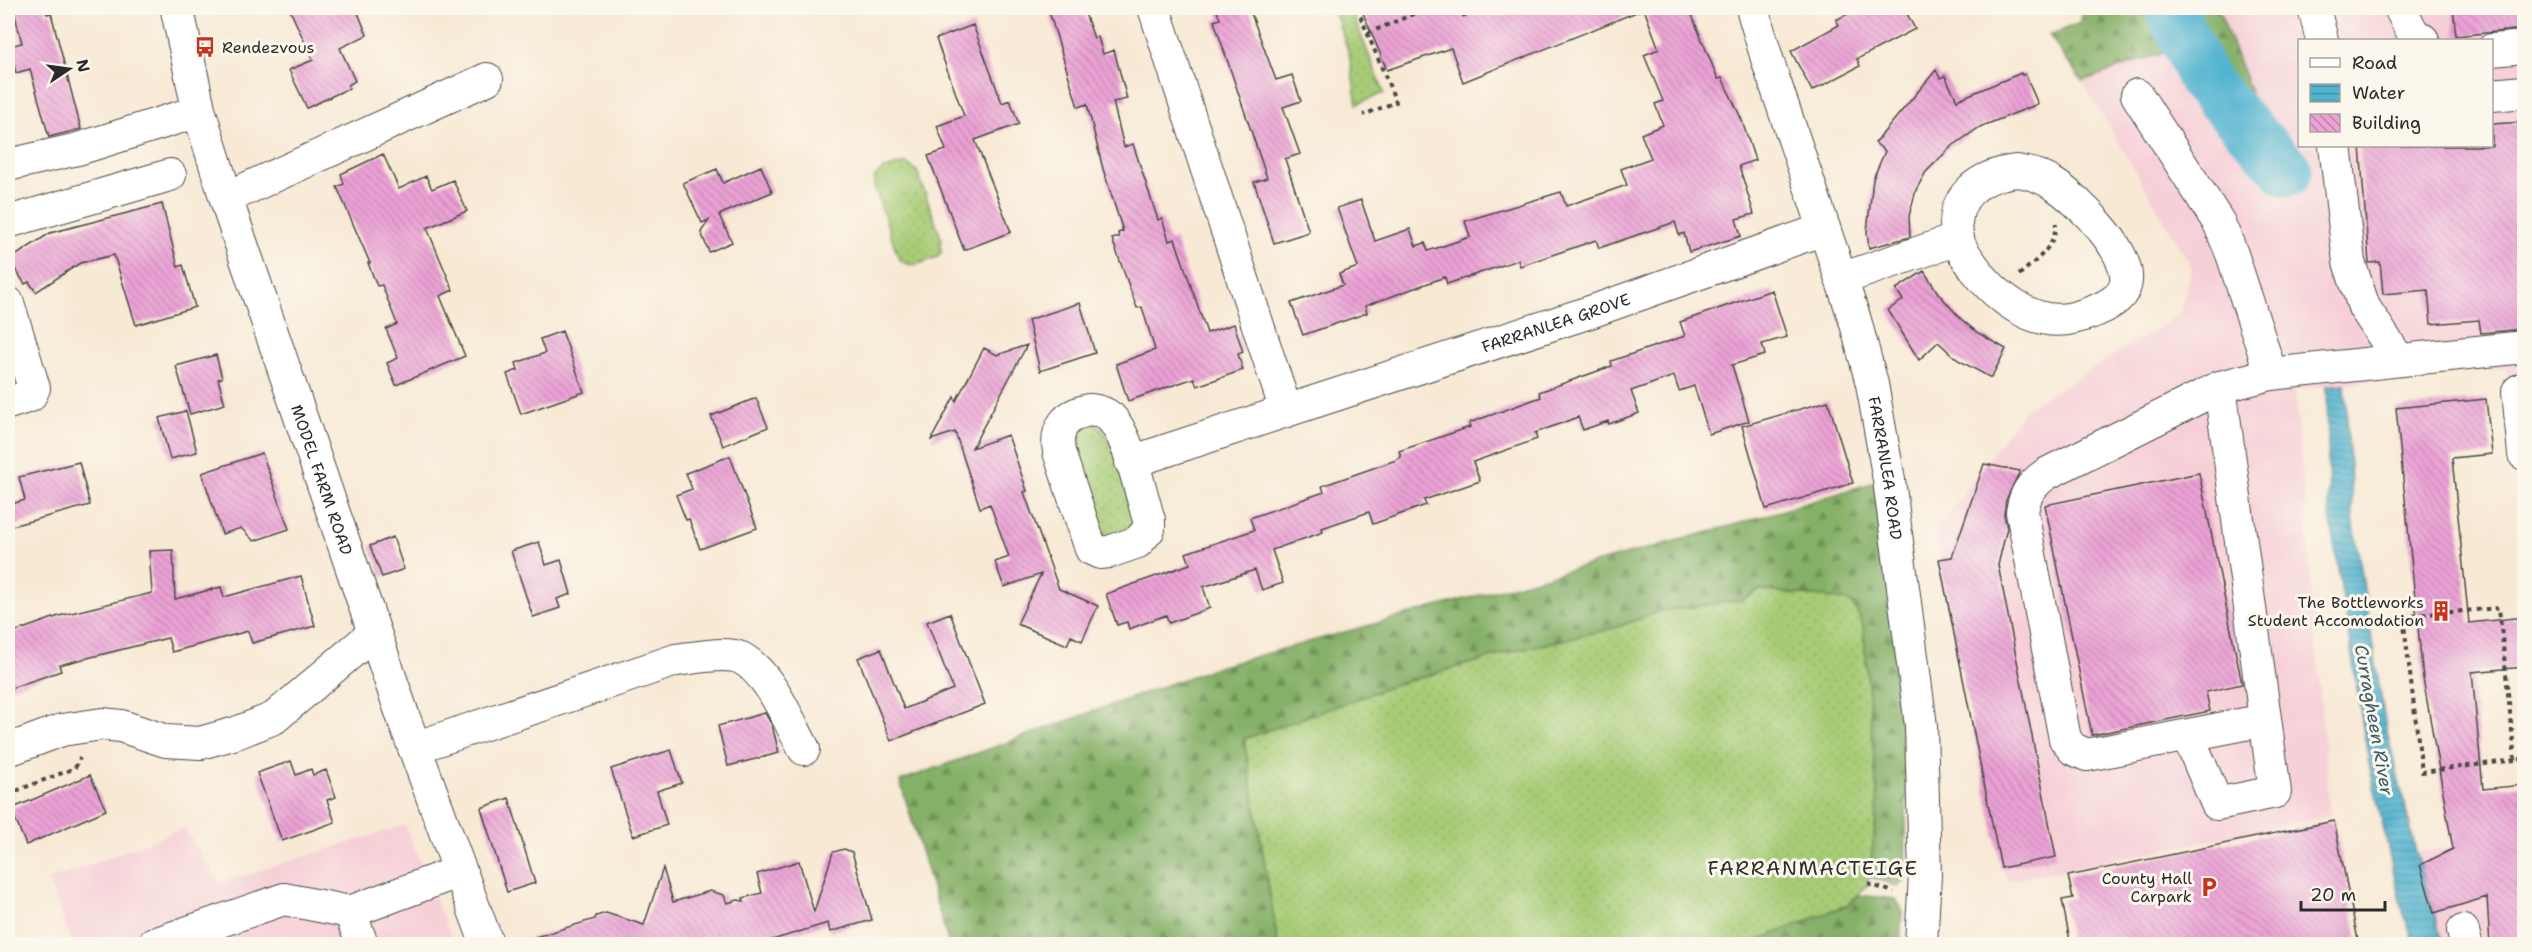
<svg xmlns="http://www.w3.org/2000/svg" width="2532" height="952" font-family="'Shantell Sans',sans-serif">
	<style>
		.built { fill: #f6cfd7; fill-rule: evenodd }
		.grass { fill: url(#grass-dots); stroke: #697c50; stroke-width: 1.5 }
		.forest { fill: url(#forest-firs); stroke: #586e49; stroke-width: 1.5 }
		.water { fill: url(#water-rules); stroke: #3e6f7e; stroke-width: 1.5 }
		.lines { fill: none; stroke-linecap: round; stroke-linejoin: round }
		.river { stroke: #51b3d0; stroke-width: 51 }
		.building { fill: url(#building-back-hatch) }
		.minor-casing { stroke: #4a4844; stroke-width: 34 }
		.major-casing { stroke: #4a4844; stroke-width: 35 }
		.path { stroke: #4a4844; stroke-width: 4; stroke-dasharray: 4.5 4.5; stroke-linecap: butt }
		.minor { stroke: #fff; stroke-width: 32 }
		.major { stroke: #fff; stroke-width: 33 }
		.labels { text-anchor: middle; dominant-baseline: central; stroke-width: 6; stroke-linejoin: round; paint-order: stroke }
		.poi-label { font-size: 16px; fill: #2b2b2b; stroke: #fbf7ec; text-anchor: end }
		.street-label { font-size: 16px; fill: #2b2b2b; stroke: #fbf7ec }
		.water-label { font-size: 18px; font-style: italic; fill: #385b65; stroke: #fbf7ec }
		.quarter-label { font-size: 20px; letter-spacing: 1.5px; fill: #2b2b2b; stroke: #fbf7ec }
	</style>
	<defs>
		<pattern id="grass-dots" width="8" height="8" patternUnits="userSpaceOnUse" patternTransform="scale(1.5)"><rect width="8" height="8" fill="#a7cc76"/><path d="M2 2h.1M6 6h.1" fill="none" stroke="#90af66" stroke-width="1.8" stroke-linecap="round"/></pattern>
		<pattern id="forest-firs" width="22" height="20" patternUnits="userSpaceOnUse" patternTransform="scale(1.5)"><rect width="22" height="20" fill="#85b067"/><path d="M5 1l3.5 6h-7zM16 11l3.5 6h-7z" fill="#6d8f55"/></pattern>
		<pattern id="water-rules" width="6" height="5" patternUnits="userSpaceOnUse" patternTransform="scale(1.5)"><rect width="6" height="5" fill="#51b3d0"/><path d="M0 2.5h6" fill="none" stroke="#4392a9"/></pattern>
		<pattern id="building-back-hatch" width="6" height="6" patternUnits="userSpaceOnUse" patternTransform="scale(1.5)"><rect width="6" height="6" fill="#eca2d6"/><path d="M-1 5l2 2M0 0l6 6M5-1l2 2" fill="none" stroke="#bf84ae"/></pattern>
	</defs>
	<rect width="100%" height="100%" fill="#fbf7ec"/>
	<filter id="ink" filterUnits="userSpaceOnUse"><feTurbulence type="fractalNoise" baseFrequency=".0167" numOctaves="2"/><feDisplacementMap in="SourceGraphic" scale="12" xChannelSelector="R" yChannelSelector="G"/><feConvolveMatrix kernelMatrix="1 2 1 2 8 2 1 2 1" color-interpolation-filters="sRGB"/></filter>
	<filter id="wash" filterUnits="userSpaceOnUse"><feTurbulence type="fractalNoise" baseFrequency=".008" numOctaves="4" result="noise"/><feDisplacementMap in="SourceGraphic" scale="24" xChannelSelector="R" yChannelSelector="G"/><feGaussianBlur stdDeviation="1.35" result="paint"/><feColorMatrix in="noise" values="0 0 0 0 0 0 0 0 0 0 0 0 0 0 0 0 0 1.4 0 .05"/><feComposite in="paint" operator="in"/></filter>
	<g filter="url(#wash)">
		<rect width="100%" height="100%" fill="#f8e9d5"/>
		<path class="built" d="M 2218,8 L 2524,8 L 2524,529 L 2506,368 L 2295,389 L 2330,816 L 2009,881 L 2001,868 L 1935,533 L 2023,411 L 2179,315 L 2192,267 L 2082,81 L 2177,48 L 2250,91 ZM 2300,40 L 2492,40 L 2492,146 L 2300,146 Z
			M 405,825 L 454,944 L 72,944 L 48,881 L 184,828 L 220,883 Z
			M 2524,841 L 2524,944 L 2443,944 L 2416,852 Z"/>
		<path class="grass" d="M 1333,8 L 1350,8 L 1384,93 L 1357,104 L 1349,53 Z
			M 906,163 L 917,171 L 941,238 L 941,252 L 937,257 C 924,262 910,270 899,259 L 874,186 L 874,179 L 882,170 Z
			M 1092,419 L 1111,440 L 1134,518 C 1132,532 1115,538 1101,537 L 1070,439 L 1075,428 Z
			M 1759,590 L 1840,599 L 1852,603 L 1863,624 L 1878,804 L 1868,884 L 1849,904 L 1749,944 L 1278,944 L 1244,739 L 1398,684 L 1514,651 L 1614,628 L 1661,611 L 1742,600 Z"/>
		<path class="forest" d="M 2084,8 L 2218,8 L 2251,92 L 2177,48 L 2082,81 L 2049,35 L 2080,23 Z
			M 1875,482 L 1908,726 L 1905,880 L 1898,887 L 1869,876 L 1878,804 L 1863,624 L 1852,603 L 1840,599 L 1759,590 L 1742,600 L 1661,611 L 1614,628 L 1514,651 L 1398,684 L 1244,739 L 1278,944 L 949,944 L 900,781 L 1214,668 L 1737,524 Z
			M 1858,895 L 1896,899 L 1902,910 L 1900,944 L 1749,944 L 1849,904 Z"/>
		<path class="water" d="M 2345,384 L 2353,518 L 2386,728 L 2416,852 L 2443,944 L 2414,944 L 2401,905 L 2369,764 L 2329,511 L 2327,386 Z"/>
		<g class="lines">
			<path class="river" d="M 2170,8 L 2204,81 L 2287,171"/>
		</g>
		<g id="blocks">
			<path class="building" d="M 13,8 L 45,8 L 47,14 L 51,13 L 81,129 L 49,137 L 30,69 L 16,73 L 9,46 L 22,43 Z
				M 289,8 L 356,8 L 367,35 L 340,48 L 355,81 L 348,85 L 349,88 L 307,108 L 289,70 L 313,60 Z
				M 1048,8 L 1083,8 L 1094,38 L 1098,37 L 1103,54 L 1114,50 L 1127,99 L 1113,102 L 1124,147 L 1133,144 L 1158,220 L 1162,218 L 1169,241 L 1175,239 L 1207,333 L 1234,324 L 1243,352 L 1238,354 L 1243,370 L 1197,386 L 1194,378 L 1128,401 L 1116,364 L 1155,350 L 1142,307 L 1137,308 L 1112,239 L 1119,237 L 1118,233 L 1123,231 L 1103,169 L 1087,104 L 1078,107 Z
				M 1216,8 L 1249,8 L 1276,80 L 1292,75 L 1301,101 L 1283,107 L 1300,154 L 1285,159 L 1309,232 L 1274,243 L 1254,182 L 1267,178 L 1214,21 L 1220,19 Z
				M 1361,8 L 1689,8 L 1718,79 L 1722,78 L 1741,118 L 1755,160 L 1739,166 L 1754,214 L 1736,219 L 1741,236 L 1689,252 L 1684,233 L 1679,235 L 1675,222 L 1599,248 L 1596,240 L 1520,266 L 1518,260 L 1447,284 L 1445,277 L 1365,306 L 1367,313 L 1303,335 L 1291,303 L 1343,285 L 1339,274 L 1358,267 L 1337,208 L 1361,200 L 1375,241 L 1410,229 L 1416,246 L 1425,243 L 1428,251 L 1470,237 L 1465,221 L 1561,192 L 1566,206 L 1627,185 L 1621,169 L 1651,158 L 1641,134 L 1663,125 L 1655,104 L 1663,101 L 1644,55 L 1659,49 L 1644,9 L 1463,82 L 1451,48 L 1387,70 Z
				M 1859,8 L 1904,8 L 1915,29 L 1857,59 L 1860,66 L 1812,91 L 1791,51 L 1839,25 L 1836,20 Z
				M 2453,8 L 2524,8 L 2524,29 L 2456,36 Z
				M 973,25 L 1002,103 L 1010,100 L 1019,124 L 975,140 L 1011,232 L 964,250 L 928,156 L 946,150 L 937,126 L 964,116 L 936,39 Z
				M 1936,70 L 1940,78 L 1945,76 L 1957,100 L 2021,73 L 2022,75 L 2025,74 L 2038,104 L 1980,127 L 1951,147 L 1926,172 L 1916,190 L 1909,216 L 1910,237 L 1869,248 L 1867,232 L 1873,179 L 1885,151 L 1875,143 Z
				M 2524,122 L 2524,329 L 2481,333 L 2479,320 L 2431,324 L 2428,290 L 2383,294 L 2380,262 L 2369,263 L 2360,146 L 2492,146 L 2492,124 Z
				M 383,154 L 399,189 L 426,176 L 432,189 L 453,180 L 467,211 L 427,228 L 453,290 L 440,296 L 465,356 L 396,385 L 387,363 L 398,358 L 386,329 L 397,324 L 382,285 L 377,286 L 368,263 L 370,263 L 337,187 L 344,184 L 341,174 Z
				M 761,166 L 772,192 L 719,215 L 732,242 L 709,252 L 701,232 L 709,220 L 702,223 L 683,183 L 717,169 L 723,183 Z
				M 162,204 L 178,267 L 183,265 L 195,307 L 136,325 L 114,255 L 80,263 L 36,292 L 29,282 L 25,284 L 9,260 L 50,233 Z
				M 1924,271 L 1938,293 L 1961,319 L 1978,333 L 2006,349 L 1991,378 L 1958,360 L 1938,342 L 1919,360 L 1888,310 L 1903,300 L 1896,289 Z
				M 1772,290 L 1787,337 L 1762,344 L 1765,355 L 1732,365 L 1749,421 L 1709,434 L 1694,386 L 1679,391 L 1674,376 L 1631,391 L 1639,413 L 1609,424 L 1608,421 L 1583,430 L 1578,417 L 1535,433 L 1537,439 L 1473,462 L 1480,481 L 1424,500 L 1426,505 L 1373,524 L 1369,512 L 1322,528 L 1323,532 L 1272,550 L 1283,583 L 1262,590 L 1255,570 L 1203,587 L 1210,608 L 1169,623 L 1166,615 L 1129,629 L 1127,622 L 1117,625 L 1106,594 L 1190,564 L 1186,553 L 1254,530 L 1250,518 L 1324,492 L 1322,486 L 1396,460 L 1401,457 L 1399,451 L 1470,427 L 1469,423 L 1541,397 L 1539,392 L 1612,366 L 1611,361 L 1685,336 L 1680,322 Z
				M 1080,303 L 1095,353 L 1040,371 L 1028,320 Z
				M 562,331 L 584,392 L 521,414 L 507,374 L 518,370 L 516,363 L 545,353 L 540,339 Z
				M 1027,345 L 972,448 L 1008,435 L 1027,491 L 1024,492 L 1059,589 L 1098,606 L 1082,641 L 1071,636 L 1067,645 L 1017,624 L 1041,574 L 1004,587 L 995,562 L 1009,557 L 990,504 L 980,508 L 955,432 L 931,440 L 954,397 L 956,401 L 984,348 L 997,355 Z
				M 216,355 L 222,378 L 218,379 L 225,404 L 190,414 L 176,366 Z
				M 756,398 L 768,427 L 723,446 L 711,416 Z
				M 2486,399 L 2492,454 L 2452,458 L 2469,623 L 2524,617 L 2524,667 L 2472,672 L 2483,789 L 2524,785 L 2524,945 L 2490,945 L 2487,897 L 2434,913 L 2420,865 L 2453,849 L 2423,678 L 2396,408 Z
				M 1828,401 L 1853,483 L 1766,509 L 1742,426 Z
				M 186,411 L 197,452 L 170,459 L 159,418 Z
				M 262,453 L 289,529 L 254,541 L 241,528 L 222,534 L 202,473 Z
				M 730,456 L 757,528 L 700,549 L 689,519 L 686,520 L 676,495 L 692,489 L 686,473 Z
				M 79,462 L 90,505 L 8,527 L 8,505 L 25,500 L 19,477 Z
				M 1984,464 L 2020,471 L 2006,500 L 2004,515 L 2007,528 L 1998,565 L 2056,857 L 2001,868 L 1939,559 L 1952,557 Z
				M 2199,473 L 2242,684 L 2206,692 L 2210,711 L 2092,735 L 2045,505 Z
				M 393,537 L 404,569 L 382,577 L 370,546 Z
				M 539,542 L 546,565 L 561,560 L 571,594 L 557,599 L 560,608 L 533,617 L 511,551 Z
				M 173,550 L 175,599 L 221,587 L 224,597 L 301,576 L 315,626 L 252,643 L 248,631 L 172,652 L 168,638 L 59,665 L 61,671 L 8,689 L 8,634 L 59,616 L 152,593 L 149,551 Z
				M 950,613 L 985,704 L 891,741 L 858,658 L 881,649 L 904,709 L 953,689 L 927,622 Z
				M 765,713 L 772,725 L 779,753 L 728,766 L 718,726 Z
				M 671,750 L 682,783 L 657,791 L 667,825 L 633,836 L 611,769 Z
				M 291,761 L 296,775 L 311,769 L 313,775 L 326,770 L 336,797 L 327,800 L 335,822 L 282,841 L 257,773 Z
				M 90,775 L 106,810 L 26,845 L 11,809 Z
				M 509,798 L 535,883 L 507,892 L 481,808 Z
				M 2334,821 L 2359,945 L 2082,945 L 2081,939 L 2070,941 L 2062,900 L 2073,898 L 2068,876 Z
				M 844,849 L 852,852 L 872,920 L 830,932 L 828,923 L 756,945 L 530,945 L 529,939 L 595,919 L 596,916 L 606,913 L 644,925 L 663,868 L 673,902 L 710,891 L 724,895 L 727,903 L 738,900 L 744,901 L 743,898 L 762,893 L 757,874 L 799,861 L 814,912 L 833,852 Z"/>
		</g>
	</g>
	<g filter="url(#ink)">
		<use href="#blocks" fill-opacity="0" stroke="#4a4844" stroke-width="1.5"/>
		<g class="lines">
			<g class="minor-casing">
				<g id="minor">
					<path id="s1" d="M 1154,8 L 1286,411 L 1593,311 L 1824,229"/>
					<path id="s2" d="M 1752,8 L 1768,62 L 1855,320 L 1872,384 L 1889,480 L 1921,726 L 1925,875 L 1921,944"/>
					<path d="M 2314,8 L 2322,40"/>
					<path d="M 2400,8 L 2413,33 L 2423,40"/>
					<path d="M 2492,50 L 2524,47"/>
					<path d="M 2137,95 L 2219,223 L 2232,254 L 2271,374"/>
					<path d="M 2492,95 L 2524,92"/>
					<path d="M 2335,146 L 2349,262 L 2364,307 L 2399,360"/>
					<path d="M 8,165 L 78,149 L 199,111"/>
					<path d="M 2017,171 C 2031,173 2043,177 2055,185 C 2078,200 2135,255 2125,286 C 2120,304 2089,314 2073,318 C 2032,328 1992,294 1971,263 C 1966,256 1959,247 1958,239 C 1948,197 1980,175 2017,171 Z"/>
					<path d="M 226,198 L 487,79"/>
					<path d="M 8,222 L 170,175"/>
					<path d="M 1841,279 L 1958,239"/>
					<path d="M 8,303 L 34,388 L 30,396 L 8,403"/>
					<path d="M 2524,388 L 2518,391 L 2524,454"/>
					<path d="M 1089,410 C 1098,411 1104,412 1111,418 C 1129,437 1141,494 1149,520 L 1149,529 L 1138,542 L 1109,552 L 1100,553 L 1091,549 L 1059,452 C 1055,428 1065,415 1089,410 Z"/>
					<path d="M 1131,462 L 1286,411"/>
					<path d="M 2265,720 L 2087,755 L 2073,749 L 2065,739 L 2022,512 C 2025,493 2031,485 2046,474 L 2220,387 L 2271,374 L 2524,347"/>
					<path d="M 2188,736 L 2217,804 L 2275,792 L 2220,387"/>
					<path d="M 414,748 L 676,660 C 693,658 725,651 741,658 C 770,673 789,722 804,749"/>
					<path d="M 8,750 L 62,730 L 102,724 L 121,726 L 166,741 L 200,743 L 236,733 L 274,718 L 374,633"/>
					<path d="M 2463,931 L 2466,944"/>
					<path d="M 154,944 L 284,899 L 350,912"/>
					<path d="M 362,944 L 350,912 L 460,871"/>
				</g>
			</g>
			<g class="major-casing">
				<g id="major">
					<path id="s3" d="M 177,8 L 199,111 L 232,217 L 404,719 L 487,944"/>
				</g>
			</g>
			<path class="path" d="M 1357,8 L 1396,102 L 1363,115
				M 1458,8 L 1462,16 L 1484,8
				M 1368,33 L 1428,8
				M 2019,275 C 2037,259 2055,248 2056,223
				M 2515,760 L 2422,772 L 2403,616 L 2499,608 L 2515,760 L 2524,759
				M 8,794 L 75,768 L 80,758
				M 1868,884 L 1894,892"/>
			<use href="#minor" class="minor"/>
			<use href="#major" class="major"/>
		</g>
	</g>
	<defs>
		<g id="bus-bare" transform="scale(1.62)"><path d="M-5-6H5V4H4V6H2V4H-2V6H-4V4H-5ZM-3.5-4V0h7V-4ZM-3.5 1.2v1.5H-2V1.2ZM2 1.2v1.5H3.5V1.2Z" fill="#c8321e" stroke="#fbf7ec" stroke-width="2.5" paint-order="stroke"/></g>
		<g id="building-bare" transform="scale(1.62)"><path d="M-4-6H4V6H1V3H-1V6H-4ZM-2.5-4.3h1.7v1.8h-1.7ZM.8-4.3h1.7v1.8H.8ZM-2.5-1h1.7V.8h-1.7ZM.8-1h1.7V.8H.8Z" fill="#c8321e" stroke="#fbf7ec" stroke-width="2.5" paint-order="stroke"/></g>
		<g id="parking-bare" transform="scale(1.62)"><path d="M-3.5-5.5H1a3.5 3.5 0 0 1 0 7H-1V5.5H-3.5ZM-1-3.4V-.6H.8a1.4 1.4 0 0 0 0-2.8Z" fill="#c8321e" stroke="#fbf7ec" stroke-width="2.5" paint-order="stroke"/></g>
	</defs>
	<g fill-rule="evenodd">
		<use href="#bus-bare" x="205" y="47"/>
		<use href="#building-bare" x="2441" y="611"/>
		<use href="#parking-bare" x="2209" y="887"/>
	</g>
	<g class="labels">
		<g class="poi-label">
			<text x="222" y="47" text-anchor="start">Rendezvous</text>
			<text x="2424" y="602">The Bottleworks<tspan x="2424" dy="18">Student Accomodation</tspan></text>
			<text x="2192" y="878">County Hall<tspan x="2192" dy="18">Carpark</tspan></text>
		</g>
		<g class="street-label">
			<text stroke="none"><textPath href="#s1" startOffset="708">FARRANLEA GROVE</textPath></text>
			<text stroke="none"><textPath href="#s2" startOffset="480">FARRANLEA ROAD</textPath></text>
			<text stroke="none"><textPath href="#s3" startOffset="494">MODEL FARM ROAD</textPath></text>
		</g>
		<g class="water-label">
			<text transform="translate(2374 720) rotate(80)">Curragheen River</text>
		</g>
		<g class="quarter-label">
			<text x="1813" y="868">FARRANMACTEIGE</text>
		</g>
	</g>
	<rect width="2532" height="952" fill="none" stroke="#fbf7ec" stroke-width="30"/>
	<rect x="2298" y="39" width="195" height="108" fill="#fbf7ec" stroke="#a8a59f" stroke-width="1.5"/>
	<rect x="2310" y="58" width="30" height="9" fill="#ffffff" stroke="#a8a59f" stroke-width="1.5"/>
	<text x="2352" y="69" font-size="18" fill="#2b2b2b">Road</text>
	<rect x="2310" y="84" width="30" height="18" fill="url(#water-rules)" stroke="#a8a59f" stroke-width="1.5"/>
	<text x="2352" y="99" font-size="18" fill="#2b2b2b">Water</text>
	<rect x="2310" y="114" width="30" height="18" fill="url(#building-back-hatch)" stroke="#a8a59f" stroke-width="1.5"/>
	<text x="2352" y="129" font-size="18" fill="#2b2b2b">Building</text>
	<g transform="translate(69 69) rotate(77)" stroke="#fbf7ec" stroke-width="4.5" paint-order="stroke">
	<path d="M0-4.5L10 22L0 15L-10 22Z" fill="#2b2b2b"/>
	<text y="-9" font-size="16" font-weight="bold" text-anchor="middle" fill="#2b2b2b">N</text>
	</g>
	<path d="M2301 901v9h84v-9" fill="none" stroke="#2b2b2b" stroke-width="3"/>
	<text x="2310" y="901" font-size="18" fill="#2b2b2b" stroke="#fbf7ec" stroke-width="4.5" paint-order="stroke">20 m</text>
</svg>
